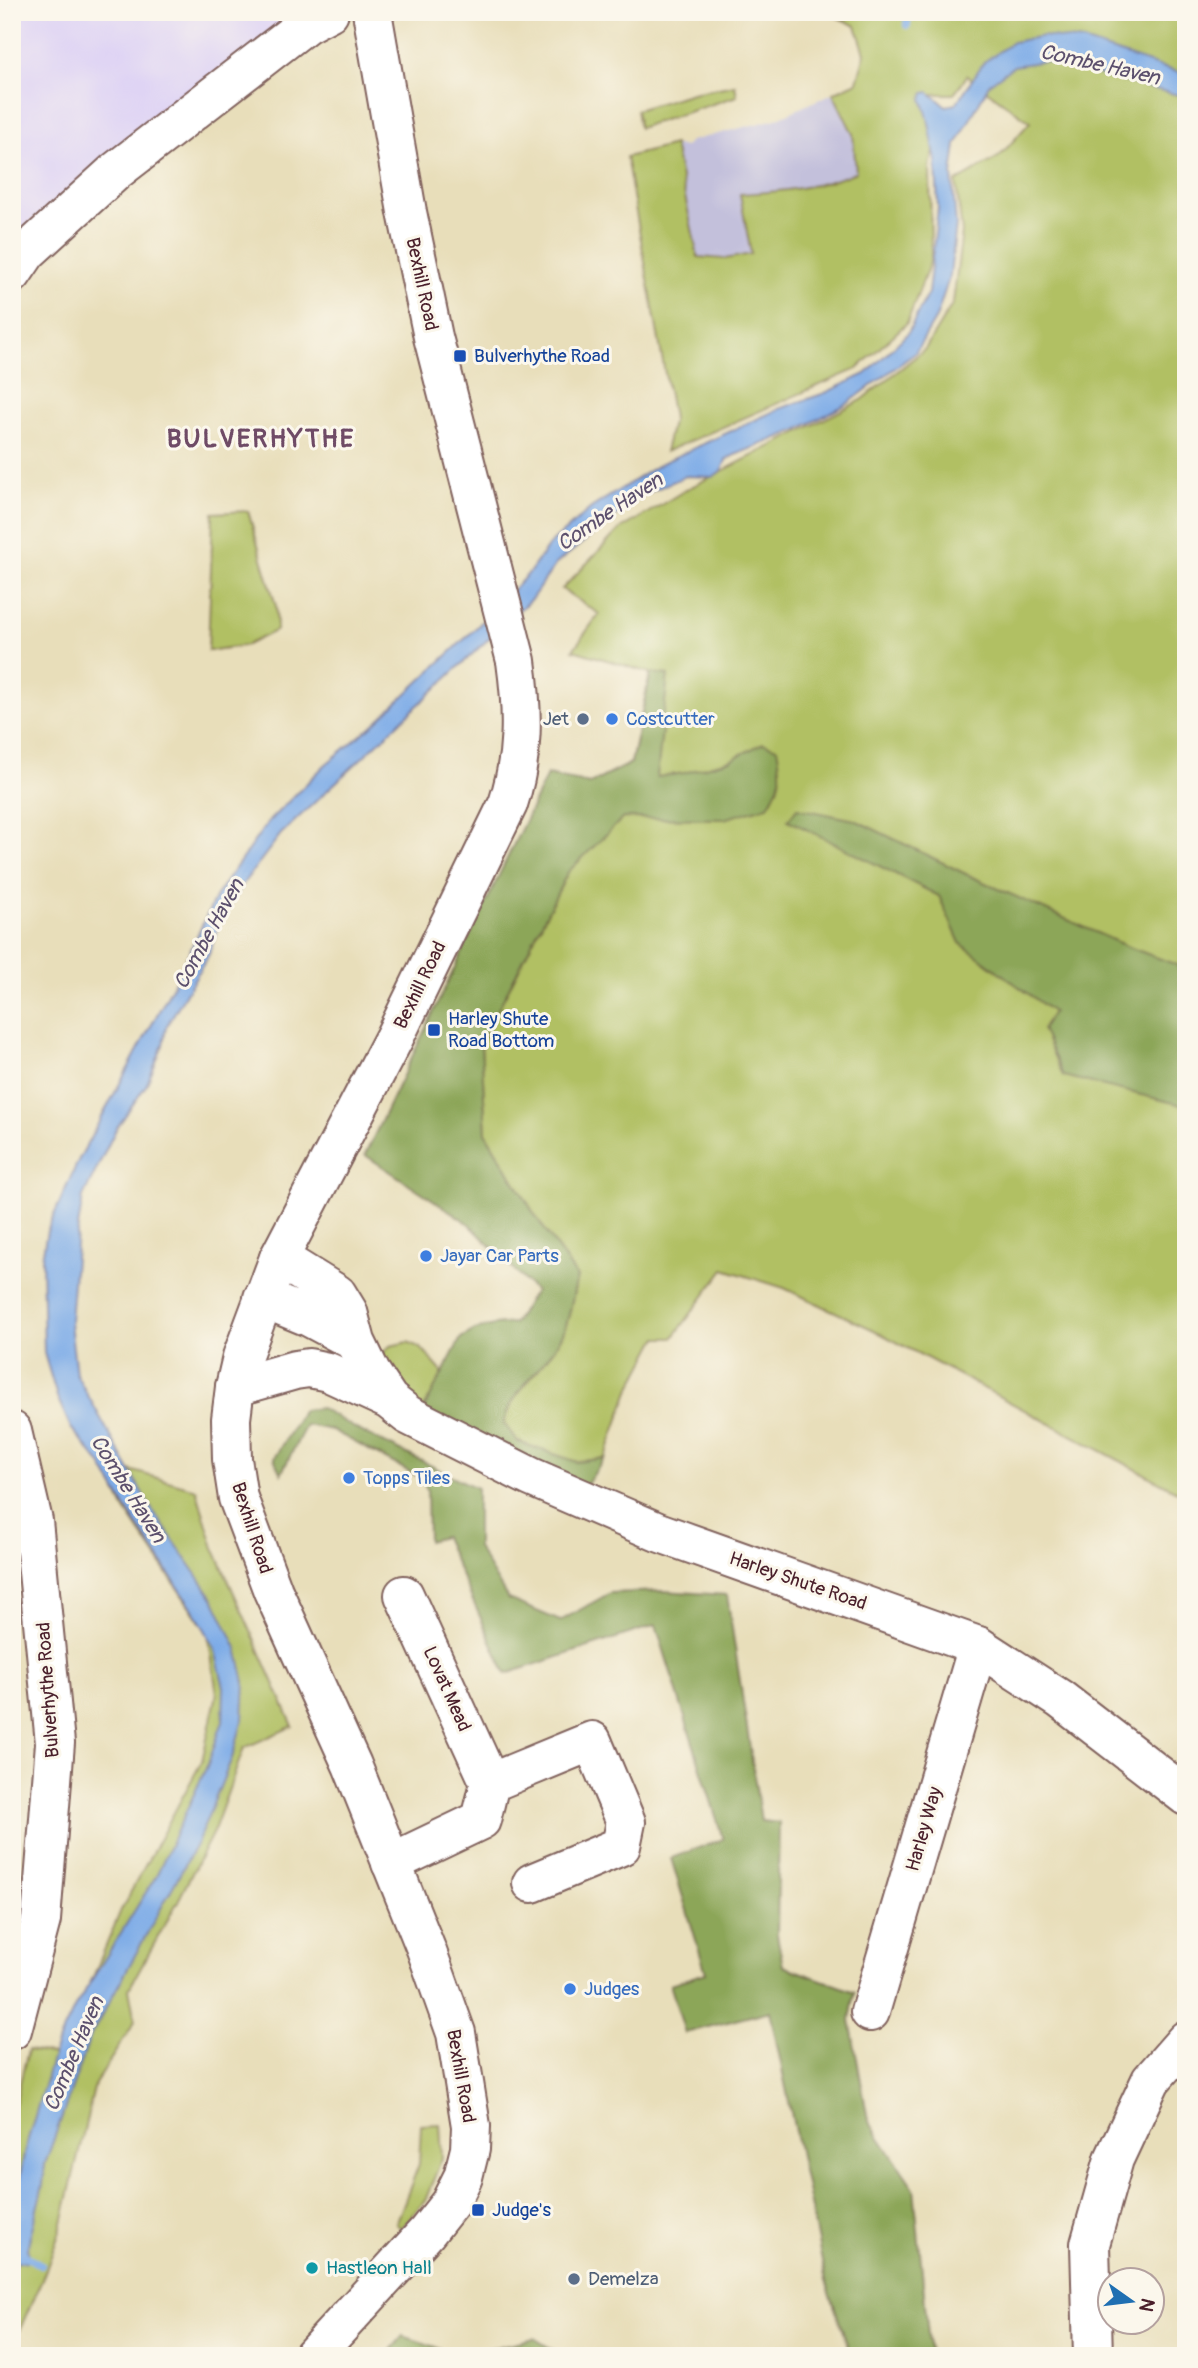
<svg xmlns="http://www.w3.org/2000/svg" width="1198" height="2368" font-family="Pangolin,sans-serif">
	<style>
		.built { fill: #dfd4f4 }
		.industrial { fill: #c3c0db }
		.green { fill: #b1c063; stroke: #7e7047; stroke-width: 2 }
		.forest { fill: #8ca659; stroke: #6b6242; stroke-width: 2 }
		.water { fill: #7dabe7; stroke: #646589; stroke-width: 2 }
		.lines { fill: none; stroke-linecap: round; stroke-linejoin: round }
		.stream { stroke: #7dabe7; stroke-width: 8 }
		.minor-casing { stroke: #81625d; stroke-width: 42 }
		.major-casing { stroke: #81625d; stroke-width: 42 }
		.highway-casing { stroke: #81625d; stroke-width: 42 }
		.minor { stroke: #fff; stroke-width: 38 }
		.major { stroke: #fff; stroke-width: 38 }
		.highway { stroke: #fff; stroke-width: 38 }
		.transit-dot { fill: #1a4fb4; stroke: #fbf7ec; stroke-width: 2.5 }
		.service-dot { fill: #5c6f8a; stroke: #fbf7ec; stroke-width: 2.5 }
		.shop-dot { fill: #3f7fe0; stroke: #fbf7ec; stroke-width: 2.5 }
		.culture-dot { fill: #0f9aa8; stroke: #fbf7ec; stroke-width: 2.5 }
		.labels { text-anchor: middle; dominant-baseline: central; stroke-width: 6; stroke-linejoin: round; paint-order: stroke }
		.street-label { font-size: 19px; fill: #4a1f2b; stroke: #fbf7ec }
		.transit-label { font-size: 19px; fill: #164399; stroke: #fbf7ec; text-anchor: start }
		.service-label { font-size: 19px; fill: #4e5e75; stroke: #fbf7ec; text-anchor: end }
		.shop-label { font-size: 19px; fill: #366cbe; stroke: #fbf7ec; text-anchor: start }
		.culture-label { font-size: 19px; fill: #0d838f; stroke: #fbf7ec; text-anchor: start }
		.water-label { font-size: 21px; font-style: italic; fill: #5c506d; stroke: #fbf7ec }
		.district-label { font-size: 26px; font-weight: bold; letter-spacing: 2px; fill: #6f4b66; stroke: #fbf7ec }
	</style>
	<rect width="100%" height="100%" fill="#fbf7ec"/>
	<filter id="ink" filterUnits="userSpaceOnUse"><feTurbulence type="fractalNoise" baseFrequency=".0143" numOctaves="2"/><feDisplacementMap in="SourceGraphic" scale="14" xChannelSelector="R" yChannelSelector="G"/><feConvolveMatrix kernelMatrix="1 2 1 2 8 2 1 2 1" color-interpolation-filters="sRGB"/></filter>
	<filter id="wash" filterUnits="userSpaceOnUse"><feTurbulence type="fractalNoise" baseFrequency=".00686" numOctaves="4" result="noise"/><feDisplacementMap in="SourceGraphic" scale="28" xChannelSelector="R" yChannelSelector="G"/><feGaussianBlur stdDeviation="1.57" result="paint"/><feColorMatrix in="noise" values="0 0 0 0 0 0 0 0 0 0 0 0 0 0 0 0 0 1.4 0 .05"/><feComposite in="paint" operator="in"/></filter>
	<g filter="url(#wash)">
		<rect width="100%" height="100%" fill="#e8deba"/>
		<path class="built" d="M 12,12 L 299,12 L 12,237 Z"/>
		<path class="industrial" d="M 857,82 L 883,198 L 673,418 L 626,157 L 674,145 L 685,147 L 690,141 L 776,119 Z"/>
		<path class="green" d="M 826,12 L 1186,12 L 1186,1496 L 874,1330 L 784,1288 L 724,1269 L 673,1338 L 657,1338 L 629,1391 L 605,1458 L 577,1462 L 518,1442 L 504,1424 C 509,1392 546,1368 560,1339 C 570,1321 572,1297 577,1277 L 535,1215 L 486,1134 L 481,1043 L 568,872 L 590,784 L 631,763 L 650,673 L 573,650 L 599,614 L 562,589 L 618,531 L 687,489 L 862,400 L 925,349 L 953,303 L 962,232 L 956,182 L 1000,156 L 1030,122 L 967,76 L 954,94 L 931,94 L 939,132 L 930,166 L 931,259 L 907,323 L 857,369 L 665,452 L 673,418 L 626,157 L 674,145 L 698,257 L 725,259 L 751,254 L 740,194 C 780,192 818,188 856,172 L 853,134 L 833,93 L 857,82 L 865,53 L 856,26 Z
			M 735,85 L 737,96 L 639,128 L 636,110 L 692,93 Z
			M 248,511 L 276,606 L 277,630 L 247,645 L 208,651 L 213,513 Z
			M 408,1342 L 421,1348 L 443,1373 L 419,1418 L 380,1356 L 390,1346 Z
			M 102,1462 L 196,1489 L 214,1548 L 293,1726 L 244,1748 L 214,1830 L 178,1901 L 129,1989 L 135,2021 L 95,2084 L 60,2231 L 46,2270 L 12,2347 L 12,2116 L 28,2050 L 60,2056 L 121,1910 L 202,1761 L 217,1694 L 208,1634 L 125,1510 Z
			M 440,2124 L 442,2158 L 425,2201 L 401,2228 L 396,2224 L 419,2164 L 421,2125 Z"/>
		<path class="forest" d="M 651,673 L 668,675 L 657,777 L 684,773 L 730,760 L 763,743 L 777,748 C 782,775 783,782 768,806 L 724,819 L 623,818 L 568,872 L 481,1043 L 486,1134 L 535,1215 L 577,1277 C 572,1297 570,1321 560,1339 C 545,1369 509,1391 504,1424 L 518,1442 L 577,1462 L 605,1458 L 584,1488 L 419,1418 L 461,1338 L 475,1330 L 494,1325 L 514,1323 L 535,1291 L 468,1223 L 365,1155 L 547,775 L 590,784 L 631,763 Z
			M 797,808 L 855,820 L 970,876 L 1126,946 L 1177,965 L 1186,991 L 1186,1106 L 1063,1076 L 1042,1029 L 1053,1012 L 960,943 L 939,896 L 788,820 Z
			M 321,1408 L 358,1430 L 477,1488 L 477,1547 L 508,1599 L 560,1621 L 610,1593 L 663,1591 L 727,1595 L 761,1821 L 779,1823 L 777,1935 L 783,1966 L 855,1992 L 850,2020 L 868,2120 L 914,2188 L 930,2356 L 851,2356 L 826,2281 L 770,2011 L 685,2033 L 670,1984 L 706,1973 L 671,1858 L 723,1839 L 656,1625 L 506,1674 L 444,1537 L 428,1541 L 427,1490 L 421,1478 L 332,1430 L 306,1425 L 281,1474 L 274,1458 L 303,1410 Z
			M 403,2336 L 457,2354 L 497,2347 L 534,2338 L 563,2356 L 390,2356 L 391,2350 Z"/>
		<path class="water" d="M 1043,36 L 1083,41 L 1186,75 L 1186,97 L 1045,61 L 1014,66 L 990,83 L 956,145 L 952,174 L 956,225 L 950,275 L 936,318 L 915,353 L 847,404 L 797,430 L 735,455 L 726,460 L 722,470 L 713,477 L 686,476 L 642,495 L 556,564 L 532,598 L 281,834 L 242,885 L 220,922 L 208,956 L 166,1027 L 163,1045 L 147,1084 L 116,1129 L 83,1197 L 77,1233 L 70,1322 L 76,1374 L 149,1505 L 213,1598 L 237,1648 L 245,1682 L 243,1719 L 232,1758 L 197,1843 L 91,2035 L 45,2164 L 43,2185 L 27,2249 L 31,2259 L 28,2261 L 12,2263 L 12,2220 L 25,2149 L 56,2046 L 75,2007 L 156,1876 L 207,1766 L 223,1721 L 224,1687 L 214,1646 L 195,1612 L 126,1508 L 100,1463 L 71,1428 L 57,1397 L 44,1353 L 42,1258 L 47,1231 L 78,1161 L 178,976 L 217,894 L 268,822 L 325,765 L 372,726 L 473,631 L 529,573 L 549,545 L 591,508 L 662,463 L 779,409 L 825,393 L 866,374 L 908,333 L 928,293 L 938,208 L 936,161 L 928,118 L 922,99 L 924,93 L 929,92 L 946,106 L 956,104 L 984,62 L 1013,42 Z"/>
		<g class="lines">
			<path class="stream" d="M 907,25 L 908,12
				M 12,2248 L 41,2265"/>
		</g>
	</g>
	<g filter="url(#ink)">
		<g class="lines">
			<g class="minor-casing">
				<path id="minor" d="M 12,274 L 27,252 L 116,171 L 306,24 L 329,12
					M 12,1431 L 33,1521 L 55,1743 L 41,1920 L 12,2030
					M 490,1783 L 592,1741 L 626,1822 L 621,1846 L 532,1883
					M 391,1863 L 481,1820 L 490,1783 L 404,1595
					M 870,2012 L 978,1646
					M 1093,2356 L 1090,2244 L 1114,2159 L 1151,2080 L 1186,2040"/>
			</g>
			<g class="major-casing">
				<path id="major" d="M 279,1258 L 337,1294 L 348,1312 L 356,1342 L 371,1373 L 389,1400
					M 263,1298 L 309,1317 L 356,1342
					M 235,1387 L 295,1370 L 309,1368 L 328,1372 L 389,1400 L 408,1415 L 531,1477 L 658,1532 L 978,1646 L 1060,1699 L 1186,1796"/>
			</g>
			<g class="highway-casing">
				<path id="highway" d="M 313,2356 L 427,2232 L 450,2203 L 463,2177 L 470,2149 L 471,2126 L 456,2033 L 426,1949 L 352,1765 L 273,1591 L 238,1498 L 232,1459 L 231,1419 L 235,1387 L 242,1357 L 279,1258 L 394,1038 L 508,804 C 524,755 523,712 516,661 L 433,337 L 407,212 L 372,12"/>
			</g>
			<use href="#minor" class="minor"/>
			<use href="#major" class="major"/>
			<use href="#highway" class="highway"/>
		</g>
	</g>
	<g class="transit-dot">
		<rect x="453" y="349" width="14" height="14" rx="3.5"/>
		<rect x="427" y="1023" width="14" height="14" rx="3.5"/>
		<rect x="471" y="2203" width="14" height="14" rx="3.5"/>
	</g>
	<g class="service-dot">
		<circle cx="583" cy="719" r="7"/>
		<circle cx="574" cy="2279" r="7"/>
	</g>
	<g class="shop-dot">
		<circle cx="612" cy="719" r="7"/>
		<circle cx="426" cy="1256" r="7"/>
		<circle cx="349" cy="1478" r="7"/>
		<circle cx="570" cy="1989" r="7"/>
	</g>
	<circle class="culture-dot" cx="312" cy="2268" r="7"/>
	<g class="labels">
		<g class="street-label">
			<text transform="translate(422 284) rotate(78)">Bexhill Road</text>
			<text transform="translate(420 985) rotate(-64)">Bexhill Road</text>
			<text transform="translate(252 1528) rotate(72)">Bexhill Road</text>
			<text transform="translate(798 1581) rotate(19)">Harley Shute Road</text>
			<text transform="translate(447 1689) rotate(66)">Lovat Mead</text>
			<text transform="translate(48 1690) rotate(-94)">Bulverhythe Road</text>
			<text transform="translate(924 1829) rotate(-74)">Harley Way</text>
			<text transform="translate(461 2076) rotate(80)">Bexhill Road</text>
		</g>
		<g class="transit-label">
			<text x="474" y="356">Bulverhythe Road</text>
			<text x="448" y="1019">Harley Shute<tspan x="448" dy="22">Road Bottom</tspan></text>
			<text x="492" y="2210">Judge's</text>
		</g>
		<g class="service-label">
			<text x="569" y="719">Jet</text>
			<text x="588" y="2279" text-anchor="start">Demelza</text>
		</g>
		<g class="shop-label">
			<text x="626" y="719">Costcutter</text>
			<text x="440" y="1256">Jayar Car Parts</text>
			<text x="363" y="1478">Topps Tiles</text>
			<text x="584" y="1989">Judges</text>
		</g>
		<g class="culture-label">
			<text x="326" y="2268">Hastleon Hall</text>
		</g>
		<g class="water-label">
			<text transform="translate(1100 65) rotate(13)">Combe Haven</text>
			<text transform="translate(610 512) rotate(-34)">Combe Haven</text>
			<text transform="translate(209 934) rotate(-61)">Combe Haven</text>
			<text transform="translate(128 1489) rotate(58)">Combe Haven</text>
			<text transform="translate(74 2054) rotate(-67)">Combe Haven</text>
		</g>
		<g class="district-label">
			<text x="261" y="439">BULVERHYTHE</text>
		</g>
	</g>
	<rect width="1198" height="2368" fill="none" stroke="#fbf7ec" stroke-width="42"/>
	<g transform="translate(1131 2301) rotate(104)"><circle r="33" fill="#fbf7ec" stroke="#b4a19f" stroke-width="2"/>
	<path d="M0-5L12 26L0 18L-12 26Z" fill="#1f6fb2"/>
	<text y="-10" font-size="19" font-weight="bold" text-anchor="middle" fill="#4a1f2b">N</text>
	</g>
</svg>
